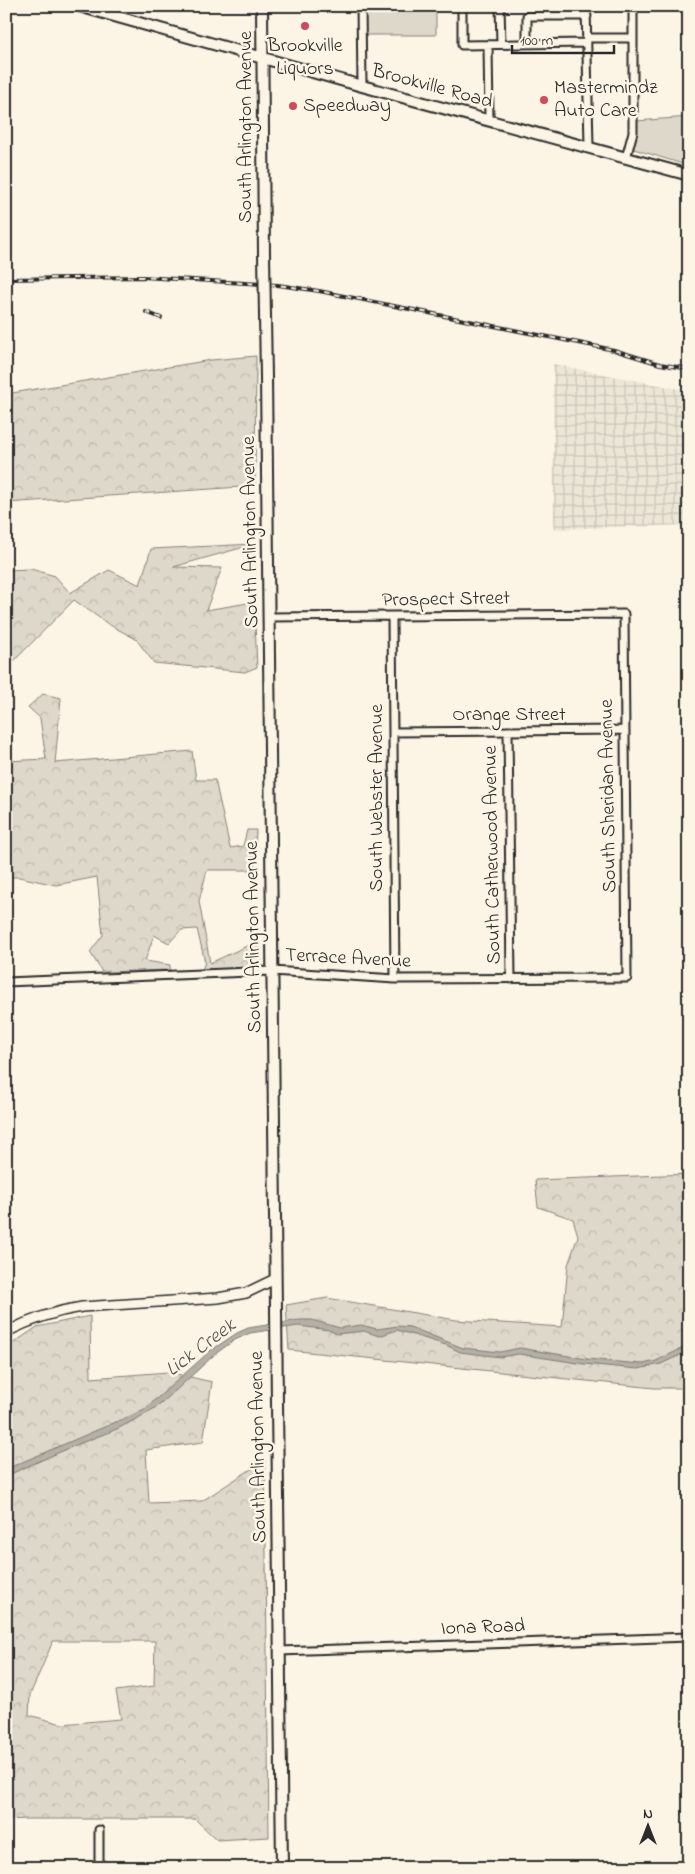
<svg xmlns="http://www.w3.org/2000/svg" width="695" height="1874" font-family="'Indie Flower',sans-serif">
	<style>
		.industrial { fill: url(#industrial-grid) }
		.green { fill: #ded8ca; stroke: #84827a }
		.forest { fill: url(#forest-crowns); stroke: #84827a; fill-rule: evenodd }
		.water { fill: #b4b0a5; stroke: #7d7b74 }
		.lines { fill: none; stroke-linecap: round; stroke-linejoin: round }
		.minor-casing { stroke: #2b2b2b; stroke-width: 11 }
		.tertiary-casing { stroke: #2b2b2b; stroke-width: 12 }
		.secondary-casing { stroke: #2b2b2b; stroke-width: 14 }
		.minor { stroke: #fcf5e5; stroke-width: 7 }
		.tertiary { stroke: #fcf5e5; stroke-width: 9 }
		.secondary { stroke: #fcf5e5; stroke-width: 10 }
		.rail-casing { stroke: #2b2b2b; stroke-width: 4 }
		.rail { stroke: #fcf5e5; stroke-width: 2; stroke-dasharray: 5.5; stroke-linecap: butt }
		.secondary-bridge-casing { stroke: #2b2b2b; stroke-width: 14; stroke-linecap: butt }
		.secondary-bridge { stroke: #fcf5e5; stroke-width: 10 }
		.poi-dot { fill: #d1495b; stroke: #fcf5e5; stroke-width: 2 }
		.labels { text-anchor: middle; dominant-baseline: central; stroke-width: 5; stroke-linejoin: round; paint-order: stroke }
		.poi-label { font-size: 20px; fill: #2b2b2b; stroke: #fcf5e5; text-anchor: start }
		.street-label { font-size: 20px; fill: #2b2b2b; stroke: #fcf5e5 }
		.water-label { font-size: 21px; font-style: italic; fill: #545350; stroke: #fcf5e5 }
	</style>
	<defs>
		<pattern id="industrial-grid" width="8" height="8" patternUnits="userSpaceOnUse" patternTransform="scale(1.25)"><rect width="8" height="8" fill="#ece6d7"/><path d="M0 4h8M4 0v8" fill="none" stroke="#cbc5b9"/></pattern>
		<pattern id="forest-crowns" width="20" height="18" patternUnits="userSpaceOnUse" patternTransform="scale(1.25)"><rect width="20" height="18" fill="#ded8ca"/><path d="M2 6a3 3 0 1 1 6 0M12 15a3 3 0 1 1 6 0" fill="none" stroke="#bfbaae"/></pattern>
	</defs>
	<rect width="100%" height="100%" fill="#fcf5e5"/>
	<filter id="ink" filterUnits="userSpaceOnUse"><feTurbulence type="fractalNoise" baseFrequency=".02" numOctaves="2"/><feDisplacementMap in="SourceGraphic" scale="10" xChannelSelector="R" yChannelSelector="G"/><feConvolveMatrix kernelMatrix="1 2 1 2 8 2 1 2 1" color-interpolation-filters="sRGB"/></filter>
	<g filter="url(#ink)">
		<path class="industrial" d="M 553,364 L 689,391 L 689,525 L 554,529 Z"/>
		<path class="green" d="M 365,6 L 436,6 L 436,35 L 365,35 Z
			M 689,117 L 689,166 L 634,149 L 632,147 L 636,121 Z"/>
		<path class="forest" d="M 256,356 L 255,486 L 6,503 L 6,394 L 211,360 Z
			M 255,544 L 173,567 L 222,568 L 206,610 L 254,602 L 257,667 L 245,672 L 154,663 L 136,639 L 108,624 L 74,600 L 6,669 L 6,570 L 31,569 L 55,576 L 70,593 L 109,570 L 140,585 L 151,549 Z
			M 43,694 L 61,698 L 55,763 L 192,751 L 196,780 L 215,780 L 230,848 L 243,846 L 247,830 L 256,830 L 254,870 L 207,870 L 199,901 L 210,963 L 249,945 L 260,943 L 262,967 L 202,970 L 205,962 L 197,929 L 181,930 L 169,943 L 154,935 L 145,961 L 170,965 L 170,970 L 102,972 L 90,952 L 103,935 L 97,877 L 56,885 L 19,877 L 6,877 L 6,761 L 46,759 L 40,718 L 28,707 Z
			M 689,1174 L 689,1388 L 654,1388 L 289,1350 L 286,1305 L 327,1298 L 456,1320 L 562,1327 L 568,1265 L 578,1236 L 573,1219 L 538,1207 L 535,1180 Z
			M 90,1316 L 91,1378 L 168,1372 L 212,1382 L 203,1442 L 146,1450 L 149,1503 L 202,1501 L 265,1460 L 269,1837 L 217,1840 L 195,1819 L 28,1819 L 6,1820 L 6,1348 L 37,1327 ZM 53,1641 L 155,1641 L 154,1686 L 116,1691 L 121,1719 L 62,1724 L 29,1715 L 30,1695 Z"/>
		<path class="water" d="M 300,1320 L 312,1320 L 340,1328 L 361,1325 L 377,1329 L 398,1326 L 410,1327 L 463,1348 L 500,1352 L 520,1348 L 587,1359 L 629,1363 L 643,1364 L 656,1361 L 689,1345 L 689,1351 L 661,1364 L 638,1369 L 584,1364 L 519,1354 L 500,1357 L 460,1352 L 446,1345 L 397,1330 L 379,1336 L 364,1331 L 337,1334 L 329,1330 L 298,1326 L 250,1333 L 233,1341 L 214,1355 L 161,1404 L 144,1415 L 117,1429 L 76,1445 L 6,1476 L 6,1469 L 144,1410 L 210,1351 L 237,1333 L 248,1328 Z"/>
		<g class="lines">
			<g class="minor-casing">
				<path id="minor" d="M 361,6 L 362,86
					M 462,6 L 462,45 L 587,43
					M 500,6 L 501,44
					M 586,6 L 589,147
					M 587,38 L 633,38
					M 527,44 L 527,16 L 587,16
					M 488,45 L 489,120
					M 626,158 L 633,132 L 633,6
					M 392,617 L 395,979
					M 508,731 L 511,979
					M 393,732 L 625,730
					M 6,982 L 272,971 L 395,979 L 627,978 L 624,614 L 269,617
					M 279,1651 L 689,1637
					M 99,1830 L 99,1868"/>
			</g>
			<g class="tertiary-casing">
				<path id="tertiary" d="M 6,1332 C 30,1320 55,1311 82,1307 L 218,1298 L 246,1293 L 275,1279"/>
			</g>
			<g class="secondary-casing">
				<path id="secondary" d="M 79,6 L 362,86 L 689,175
					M 262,6 L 264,254
					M 266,377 L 282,1868"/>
			</g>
			<use href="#minor" class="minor"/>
			<use href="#tertiary" class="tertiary"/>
			<use href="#secondary" class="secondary"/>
			<g class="rail-casing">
				<path id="rail" d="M 6,279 L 142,277 L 278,285 L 319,291 L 614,350 L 660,364 L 689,369
					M 146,312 L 161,318"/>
			</g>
			<use href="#rail" class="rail"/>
			<g class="secondary-bridge-casing">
				<path id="secondary-bridge" d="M 264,254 L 266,377"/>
			</g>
			<use href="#secondary-bridge" class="secondary-bridge"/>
		</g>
	</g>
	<g class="poi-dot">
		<circle cx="305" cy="26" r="5"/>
		<circle cx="544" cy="100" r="5"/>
		<circle cx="293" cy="106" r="5"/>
	</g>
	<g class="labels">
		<g class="poi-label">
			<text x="305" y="46" text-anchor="middle">Brookville<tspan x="305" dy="23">Liquors</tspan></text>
			<text x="554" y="88">Mastermindz<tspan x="554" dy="23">Auto Care</tspan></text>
			<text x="303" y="106">Speedway</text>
		</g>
		<g class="street-label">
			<text transform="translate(432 87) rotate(15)">Brookville Road</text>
			<text transform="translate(246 127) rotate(-90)">South Arlington Avenue</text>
			<text transform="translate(251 532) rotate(-91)">South Arlington Avenue</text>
			<text transform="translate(446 600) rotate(-1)">Prospect Street</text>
			<text x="509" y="715">Orange Street</text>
			<text transform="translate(609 796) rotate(-91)">South Sheridan Avenue</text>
			<text transform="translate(377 798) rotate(-90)">South Webster Avenue</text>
			<text transform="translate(493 855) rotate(-91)">South Catherwood Avenue</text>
			<text transform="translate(254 937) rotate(-91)">South Arlington Avenue</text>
			<text transform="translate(348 959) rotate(3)">Terrace Avenue</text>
			<text transform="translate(259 1447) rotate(-91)">South Arlington Avenue</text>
			<text transform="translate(483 1628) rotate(-2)">Iona Road</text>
		</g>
		<g class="water-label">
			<text transform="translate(201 1348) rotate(-37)">Lick Creek</text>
		</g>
	</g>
	<rect width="695" height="1874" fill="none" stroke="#fcf5e5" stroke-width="25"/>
	<rect x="12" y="12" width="670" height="1849" fill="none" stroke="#2b2b2b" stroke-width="2" filter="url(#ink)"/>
	<g transform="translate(648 1826)" stroke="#fcf5e5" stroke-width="4" paint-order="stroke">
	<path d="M0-4L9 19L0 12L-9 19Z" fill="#2b2b2b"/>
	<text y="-8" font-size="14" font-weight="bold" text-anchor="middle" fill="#2b2b2b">N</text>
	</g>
	<path d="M512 45v8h102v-8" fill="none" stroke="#2b2b2b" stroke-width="2.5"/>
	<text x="520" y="45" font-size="15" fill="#2b2b2b" stroke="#fcf5e5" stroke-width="4" paint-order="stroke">100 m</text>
</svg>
